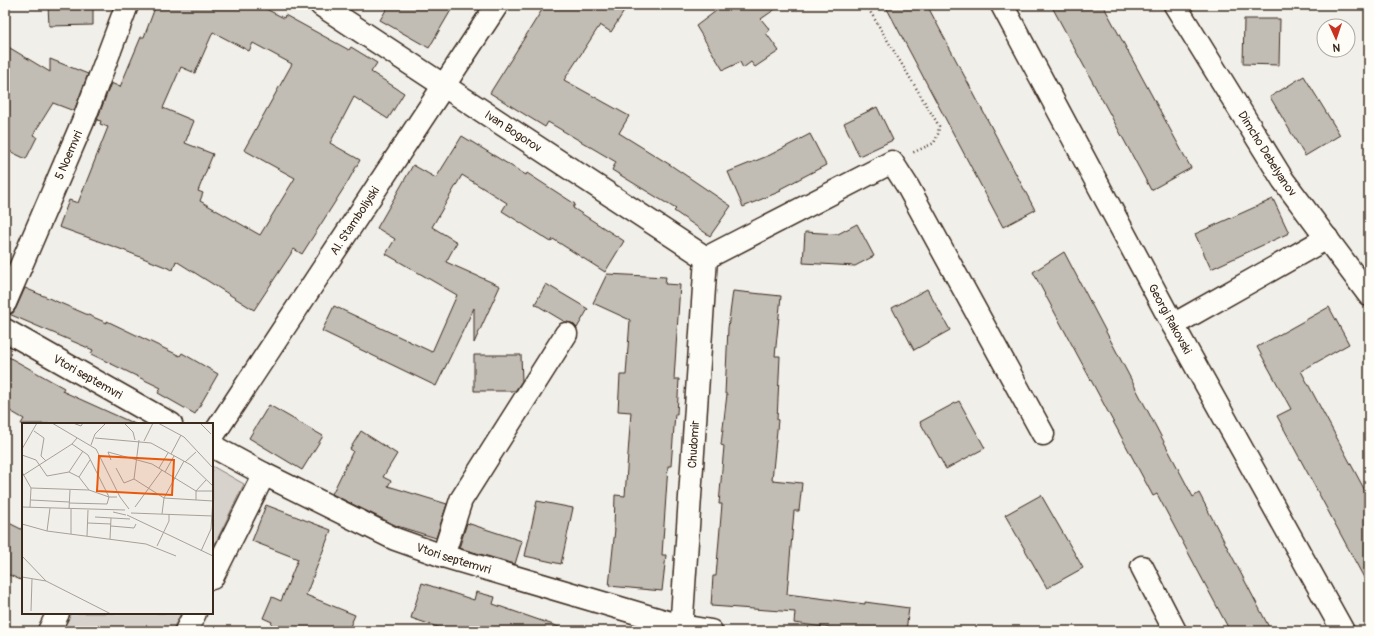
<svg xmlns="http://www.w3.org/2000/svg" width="1374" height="636" font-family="Pangolin,sans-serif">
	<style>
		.green { fill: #d7d2cc; stroke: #897e75 }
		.building { fill: #c1bcb4; stroke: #3b2a1e; fill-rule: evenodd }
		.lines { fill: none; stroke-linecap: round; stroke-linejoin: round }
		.minor-casing { stroke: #3b2a1e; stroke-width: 25 }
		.path { stroke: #3b2a1e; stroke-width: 2.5; stroke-dasharray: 1 3; stroke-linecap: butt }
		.minor { stroke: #fdfcf7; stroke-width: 22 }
		.labels { text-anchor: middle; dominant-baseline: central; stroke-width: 3; stroke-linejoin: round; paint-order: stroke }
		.street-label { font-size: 12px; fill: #3b2a1e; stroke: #fdfcf7 }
		.inset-road { fill: none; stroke: #a8a098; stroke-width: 1 }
		.view { fill: #e8590c; fill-opacity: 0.15; stroke: #e8590c; stroke-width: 2 }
		.inset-edge { fill: none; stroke: #3b2a1e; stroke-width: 2 }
	</style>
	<rect width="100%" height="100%" fill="#f1efea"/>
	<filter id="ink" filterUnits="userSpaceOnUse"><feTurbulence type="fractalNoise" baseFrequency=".025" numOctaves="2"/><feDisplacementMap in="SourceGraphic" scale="8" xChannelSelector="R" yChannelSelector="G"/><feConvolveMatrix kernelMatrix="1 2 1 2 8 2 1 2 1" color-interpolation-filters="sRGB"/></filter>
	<g filter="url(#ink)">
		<path class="green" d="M 212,466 L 244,484 L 212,550 Z
			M 70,613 L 181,613 L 172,631 L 61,631 Z"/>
		<path class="building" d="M 48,5 L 93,5 L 93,25 L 49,26 Z
			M 156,5 L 258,5 L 284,18 L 285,15 L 349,50 L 351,47 L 377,63 L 371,72 L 404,93 L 388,119 L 354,97 L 330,143 L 360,160 L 347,183 L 302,254 L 294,249 L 254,310 L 176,261 L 173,270 L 123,250 L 59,227 L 69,200 L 78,203 L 108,127 L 100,124 L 101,121 L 97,120 L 111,83 L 120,87 L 141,37 L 144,37 ZM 213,32 L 249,51 L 253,43 L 292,64 L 244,150 L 295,178 L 260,235 L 200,201 L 203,193 L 198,191 L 213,154 L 185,143 L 194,121 L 163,108 L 181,67 L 195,73 Z
			M 389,5 L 454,5 L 429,48 L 380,20 Z
			M 545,5 L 628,5 L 611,32 L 600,25 L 564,80 L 629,116 L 619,133 L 672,166 L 731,206 L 710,236 L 674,211 L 676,209 L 612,170 L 616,162 L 548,122 L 545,127 L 490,93 Z
			M 724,5 L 781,5 L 761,19 L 770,30 L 766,33 L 779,51 L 755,67 L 751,62 L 743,68 L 740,62 L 723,70 L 696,26 Z
			M 885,5 L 927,5 L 1035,210 L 1003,227 Z
			M 1051,5 L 1103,5 L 1191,168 L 1151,190 Z
			M 1244,19 L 1280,19 L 1279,65 L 1243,64 Z
			M 5,45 L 50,72 L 50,59 L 88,74 L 74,111 L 53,103 L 33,135 L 37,137 L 26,159 L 5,149 Z
			M 1304,76 L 1340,135 L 1305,156 L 1270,97 Z
			M 877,107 L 893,140 L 859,156 L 844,123 Z
			M 810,134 L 826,165 L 780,189 L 781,191 L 743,207 L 728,172 L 770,155 Z
			M 462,136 L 526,175 L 527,173 L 575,204 L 573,208 L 624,241 L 605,272 L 553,239 L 551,242 L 502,211 L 507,203 L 462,175 L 432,227 L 457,242 L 446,262 L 500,286 L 474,343 L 474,308 L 436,386 L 322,331 L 334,306 L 432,352 L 457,295 L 386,254 L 395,239 L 377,228 L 413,165 L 436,178 Z
			M 1273,199 L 1289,233 L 1211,269 L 1195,234 Z
			M 857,224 L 874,256 L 855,266 L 803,263 L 805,232 L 838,234 Z
			M 1064,252 L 1193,497 L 1199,493 L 1271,631 L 1230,631 L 1157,494 L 1153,496 L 1033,272 Z
			M 607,274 L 666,277 L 665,284 L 680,285 L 674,379 L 679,379 L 677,414 L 675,414 L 671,466 L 668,466 L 662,555 L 666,555 L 662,591 L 609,586 L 615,529 L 614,529 L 615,495 L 625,496 L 631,412 L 618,411 L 620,375 L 626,375 L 630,320 L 593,303 Z
			M 546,284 L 588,309 L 577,328 L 572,323 L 565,322 L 535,304 Z
			M 25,288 L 107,323 L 107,321 L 180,356 L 182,353 L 218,374 L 195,414 L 158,393 L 161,388 L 91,354 L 93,350 L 9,314 L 13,313 L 16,308 Z
			M 927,289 L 950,330 L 914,350 L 892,308 Z
			M 733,291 L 781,296 L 775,356 L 780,356 L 777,420 L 778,420 L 772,480 L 802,483 L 799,511 L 794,511 L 787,594 L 865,604 L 865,602 L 909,608 L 906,631 L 853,631 L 794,623 L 795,612 L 711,606 L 713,576 L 716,576 L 722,504 L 719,504 L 724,446 L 721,445 L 727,394 L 725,394 L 728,328 Z
			M 1329,307 L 1349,344 L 1301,371 L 1369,498 L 1369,587 L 1277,416 L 1291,409 L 1257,347 Z
			M 5,355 L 64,388 L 62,391 L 135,424 L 21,424 L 24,419 L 5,408 Z
			M 474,355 L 521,355 L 522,381 L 515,391 L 474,391 Z
			M 959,401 L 985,448 L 946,469 L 920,422 Z
			M 269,405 L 323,436 L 302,470 L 249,438 Z
			M 361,431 L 397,454 L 383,477 L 391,481 L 388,486 L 447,504 L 436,538 L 397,526 L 332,494 L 353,451 L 350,449 Z
			M 1041,495 L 1083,568 L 1047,588 L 1005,515 Z
			M 537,501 L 573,508 L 561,564 L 525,556 Z
			M 266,505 L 331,530 L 306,595 L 355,615 L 348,631 L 269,631 L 272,622 L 263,618 L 272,597 L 281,601 L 298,559 L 252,541 Z
			M 5,521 L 23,530 L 23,581 L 5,573 Z
			M 467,523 L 522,541 L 515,564 L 459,548 Z
			M 422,583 L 474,600 L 476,592 L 495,597 L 493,604 L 562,628 L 562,631 L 450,631 L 411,618 Z"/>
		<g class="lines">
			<g class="minor-casing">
				<g id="minor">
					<path id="s1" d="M 321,5 L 706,258"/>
					<path id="s2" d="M 1002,5 L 1173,325 L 1343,631"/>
					<path id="s3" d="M 1175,5 L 1283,180 L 1369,295"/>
					<path d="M 706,258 L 892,162 L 908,187 L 1043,434"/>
					<path id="s4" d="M 5,303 L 84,119 L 127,5"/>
					<path d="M 1173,325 L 1327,238"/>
					<path id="s5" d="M 5,330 L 171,424"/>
					<path id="s6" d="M 212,437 L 497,5"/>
					<path id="s7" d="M 212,446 L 264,474 L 395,539 L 443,556 L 681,626 L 711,631"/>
					<path d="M 443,556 L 461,500 L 566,334"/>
					<path d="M 1142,567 L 1175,631"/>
					<path d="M 212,578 L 264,474"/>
					<path d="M 49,631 L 58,613"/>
					<path d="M 186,631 L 195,613"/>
					<path id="s8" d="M 681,631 L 706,258"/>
				</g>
			</g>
			<path class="path" d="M 870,5 L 869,7 L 871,13 L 939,126 L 938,134 L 934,143 L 912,153"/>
			<use href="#minor" class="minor"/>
		</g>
	</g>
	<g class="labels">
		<g class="street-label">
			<text stroke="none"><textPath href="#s1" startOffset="230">Ivan Bogorov</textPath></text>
			<text stroke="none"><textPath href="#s3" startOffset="175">Dimcho Debelyanov</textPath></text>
			<text stroke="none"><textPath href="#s4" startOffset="161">5 Noemvri</textPath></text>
			<text stroke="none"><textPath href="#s6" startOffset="259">Al. Stamboliyski</textPath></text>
			<text stroke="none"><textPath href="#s2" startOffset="356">Georgi Rakovski</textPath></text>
			<text stroke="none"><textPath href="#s5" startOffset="95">Vtori septemvri</textPath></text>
			<text stroke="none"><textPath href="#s8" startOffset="187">Chudomir</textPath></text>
			<text stroke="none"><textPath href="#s7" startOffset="267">Vtori septemvri</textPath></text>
		</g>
	</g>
	<g transform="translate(22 423)">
		<rect width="191" height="191" fill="#f1efea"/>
		<path class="inset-road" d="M 30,0 L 74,26 L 98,74 L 107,86M 51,0 L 59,3 L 61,0M 102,0 L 111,9 L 113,17M 136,0 L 162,14 L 191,45M 178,0 L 189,11M 12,8 L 22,15 L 19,33 L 24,38M 73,15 L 129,20 L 169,42 L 191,63M 122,18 L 131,0M 69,22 L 73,11 L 84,0M 0,26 L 15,0M 149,31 L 159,12M 0,32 L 14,37 L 25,53 L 47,49 L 57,54 L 67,67 L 87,74 L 66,32 L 50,21M 89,37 L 86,29 L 130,41 L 174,68 L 191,68M 163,39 L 174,29M 94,45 L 102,60 L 112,56M 137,45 L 146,30M 0,49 L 9,65 L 8,84M 47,49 L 61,28M 143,49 L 152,33M 0,53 L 50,21 L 55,15M 57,54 L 68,37M 112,56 L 142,75 L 191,78M 112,56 L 117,17M 9,65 L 67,67M 9,77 L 47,79M 174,77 L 174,68 L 184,57M 47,80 L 85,81 L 87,74 L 95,74M 0,84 L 103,87M 113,84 L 140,47M 47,86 L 48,67M 91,89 L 104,92M 109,90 L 191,93M 140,91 L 142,75 L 162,38M 105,92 L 191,133M 73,94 L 108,96M 66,100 L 89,101M 0,101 L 25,108 L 124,121 L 154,133M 89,103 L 112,105 L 114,101M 25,108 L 28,85M 49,111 L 49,86M 65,113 L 66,87M 88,116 L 89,95M 135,123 L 147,98 L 147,91M 179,128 L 189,106 L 191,75M 0,133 L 24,158M 0,154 L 24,158 L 89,191M 9,188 L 10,156M 7,191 L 42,191"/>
		<path class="view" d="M 77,33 L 152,37 L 150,72 L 75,68 Z"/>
		<rect width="191" height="191" class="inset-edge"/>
	</g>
	<rect width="1374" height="636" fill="none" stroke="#fdfcf7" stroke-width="20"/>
	<rect x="10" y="10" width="1354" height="616" fill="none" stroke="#3b2a1e" stroke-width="1.5" filter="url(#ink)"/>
	<g transform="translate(1336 38) rotate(177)"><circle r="19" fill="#fdfcf7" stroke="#afa8a0"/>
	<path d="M0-3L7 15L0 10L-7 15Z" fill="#c8321e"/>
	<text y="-6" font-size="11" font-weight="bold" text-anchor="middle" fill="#3b2a1e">N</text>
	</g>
</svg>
